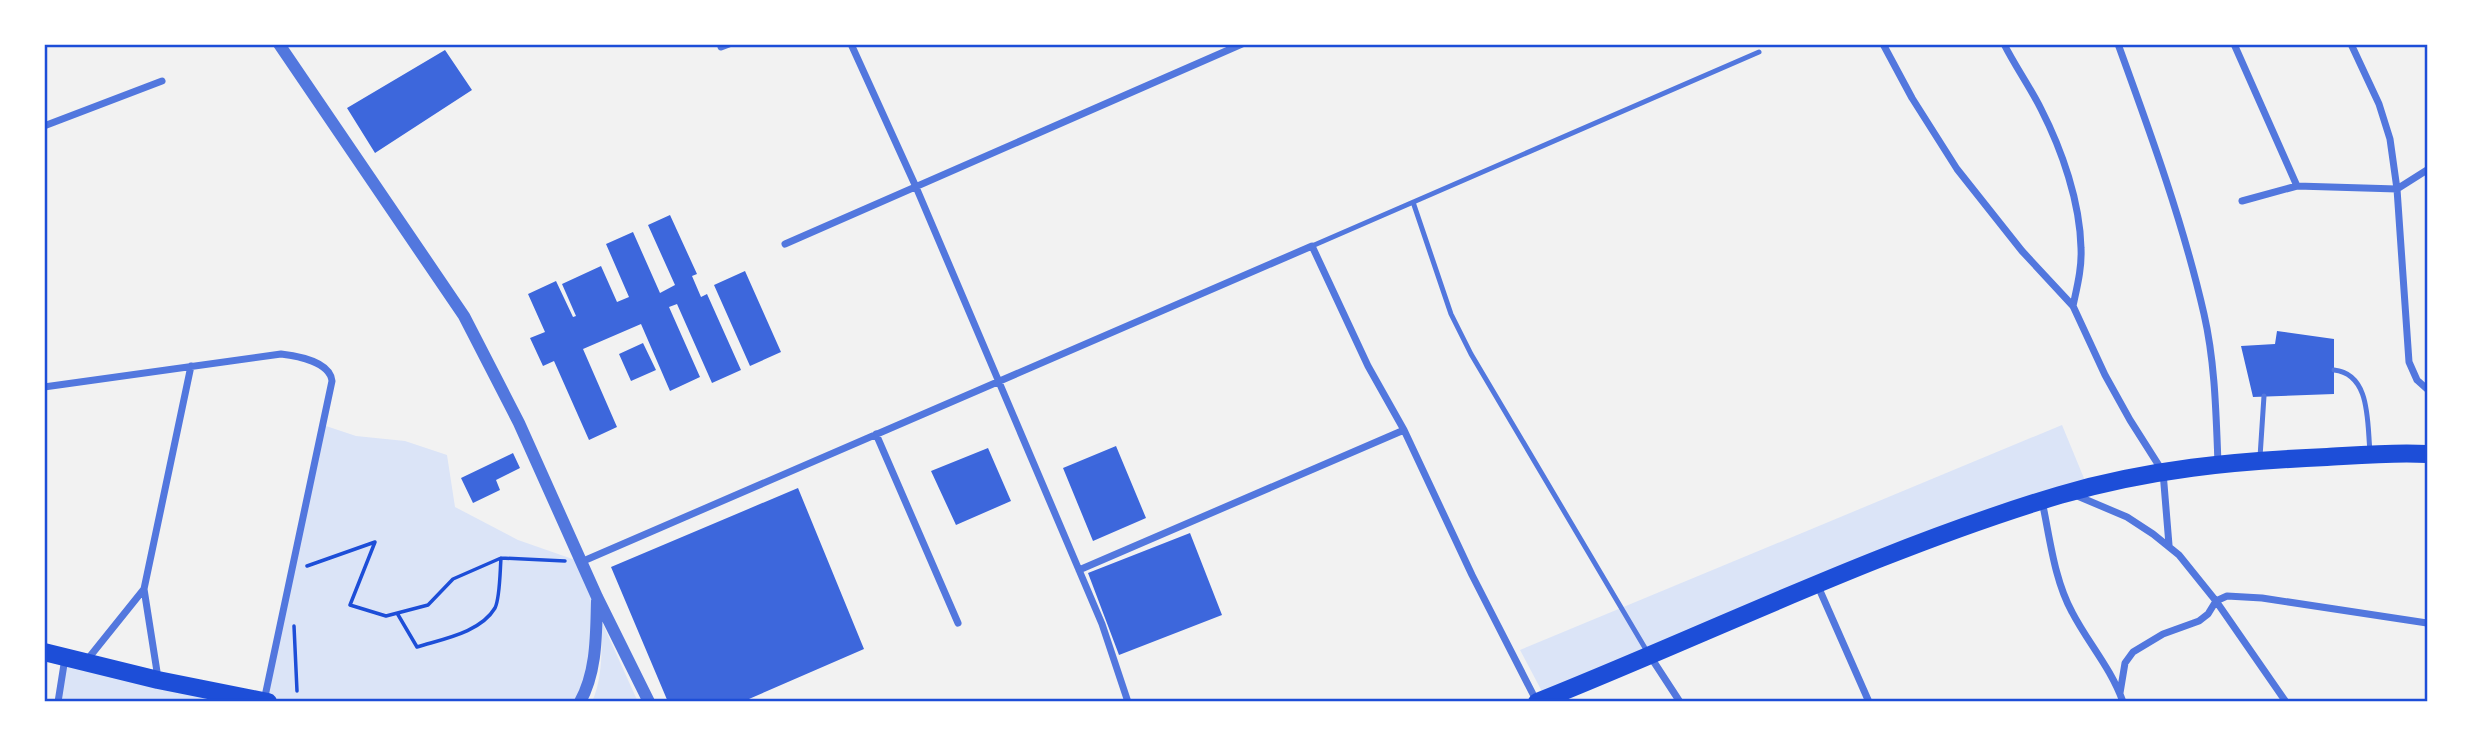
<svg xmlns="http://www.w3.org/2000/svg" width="2471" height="746" font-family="Karla,sans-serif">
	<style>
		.green { fill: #dbe4f7 }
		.building { fill: #3d67dc }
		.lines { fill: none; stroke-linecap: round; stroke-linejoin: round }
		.path { stroke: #1d4ed8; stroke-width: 3.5 }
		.service { stroke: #5277de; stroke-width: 5 }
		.minor { stroke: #5277de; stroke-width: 7 }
		.tertiary { stroke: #5277de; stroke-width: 12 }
		.primary { stroke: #1d4ed8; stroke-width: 18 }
		.neatline { fill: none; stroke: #1d4ed8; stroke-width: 2.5 }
	</style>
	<rect width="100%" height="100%" fill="#f2f2f2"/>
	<path class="green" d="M 323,425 L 356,436 L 405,441 L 447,455 L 455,507 L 518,540 L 581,562 L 597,597 L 596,640 L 580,702 L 58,702 L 65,657 L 264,701 Z
		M 2062,425 L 2088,488 L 2061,495 L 1546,699 L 1520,650 Z
		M 601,620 L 638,702 L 592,702 C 603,677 602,647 601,620 Z"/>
	<path class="building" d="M 445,50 L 472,90 L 375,153 L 347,108 Z
		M 670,215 L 697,274 L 692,276 L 701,297 L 707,294 L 741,370 L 712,383 L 677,304 L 669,307 L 700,377 L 670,391 L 641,324 L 583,349 L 617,427 L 589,440 L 554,361 L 543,366 L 530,338 L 545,332 L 528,294 L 556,281 L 573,317 L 576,316 L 562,284 L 601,266 L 617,302 L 629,297 L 606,244 L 633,232 L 660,293 L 675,285 L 648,225 Z
		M 745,271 L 781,352 L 750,366 L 714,285 Z
		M 2277,331 L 2334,339 L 2334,394 L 2253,397 L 2241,346 L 2275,344 Z
		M 643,343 L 656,370 L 631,381 L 619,354 Z
		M 1116,446 L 1146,518 L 1093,541 L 1063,468 Z
		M 988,448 L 1011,501 L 956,525 L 931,471 Z
		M 513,453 L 520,468 L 496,480 L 500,490 L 473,503 L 461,478 Z
		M 798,488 L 864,649 L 742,702 L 668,702 L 611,567 Z
		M 1190,533 L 1222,615 L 1119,655 L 1088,573 Z"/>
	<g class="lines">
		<path class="path" d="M 307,566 L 375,542 L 350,605 L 386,616 L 428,605 L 453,579 L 501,558 L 565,561
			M 397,613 L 417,647 C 442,639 480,633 495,608 C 500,598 500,571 501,558
			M 294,626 L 297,691"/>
		<path class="service" d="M 1413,202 L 1451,314 L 1471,354 L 1648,653
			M 1312,246 L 1759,52
			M 2334,370 C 2371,374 2367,423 2370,451
			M 2260,457 L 2264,396"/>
		<path class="minor" d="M 851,44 L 916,187 L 1079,570 L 1102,624 L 1128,702
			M 1883,44 L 1912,98 L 1957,169 L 2022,251 L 2073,306 L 2105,375 L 2130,420 L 2163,472 L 2169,545
			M 2004,44 C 2015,66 2030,87 2041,109 C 2062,150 2080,202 2081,248 C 2082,268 2077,287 2073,306
			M 2118,44 C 2150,132 2183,222 2204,314 C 2215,362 2216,413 2218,463
			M 2234,44 L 2297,186
			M 2351,44 L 2379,104 L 2390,139 L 2397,189 L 2409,362 L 2417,380 L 2427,389
			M 721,47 L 729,44
			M 44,126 L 162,81
			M 2242,201 L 2297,186 L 2397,189 L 2427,170
			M 785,244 L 1242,44
			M 44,387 L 281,354 C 298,356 330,362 332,381 L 264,701
			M 876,434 L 958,623
			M 2075,495 L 2127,517 L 2153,534 L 2179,555 L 2216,601 L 2286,702
			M 2042,501 C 2050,538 2054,579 2072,612 C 2088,643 2111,668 2123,702
			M 581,562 L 1312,246 L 1368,366 L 1404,430 L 1472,575 L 1537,702
			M 1079,570 L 1404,430
			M 1817,584 L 1869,702
			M 1650,656 L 1680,702
			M 87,660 L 144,589
			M 158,678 L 144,589 L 191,366
			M 2120,693 L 2125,663 L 2133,652 L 2163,634 L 2199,621 L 2208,614 L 2216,601 L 2227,596 L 2262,598 L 2427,623
			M 58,702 L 65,658"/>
		<path class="tertiary" d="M 279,44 L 464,316 L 519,423 L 597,597 L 649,702
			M 580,702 C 597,671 596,635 597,601"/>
		<path class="primary" d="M 44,652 L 158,680 L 268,702
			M 1537,702 C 1710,633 1880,549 2060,495 C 2149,469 2234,461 2327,457 C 2360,455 2394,452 2427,454"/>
	</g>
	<rect width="2471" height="746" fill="none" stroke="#ffffff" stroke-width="91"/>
	<rect x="46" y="46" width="2380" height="654" class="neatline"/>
</svg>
